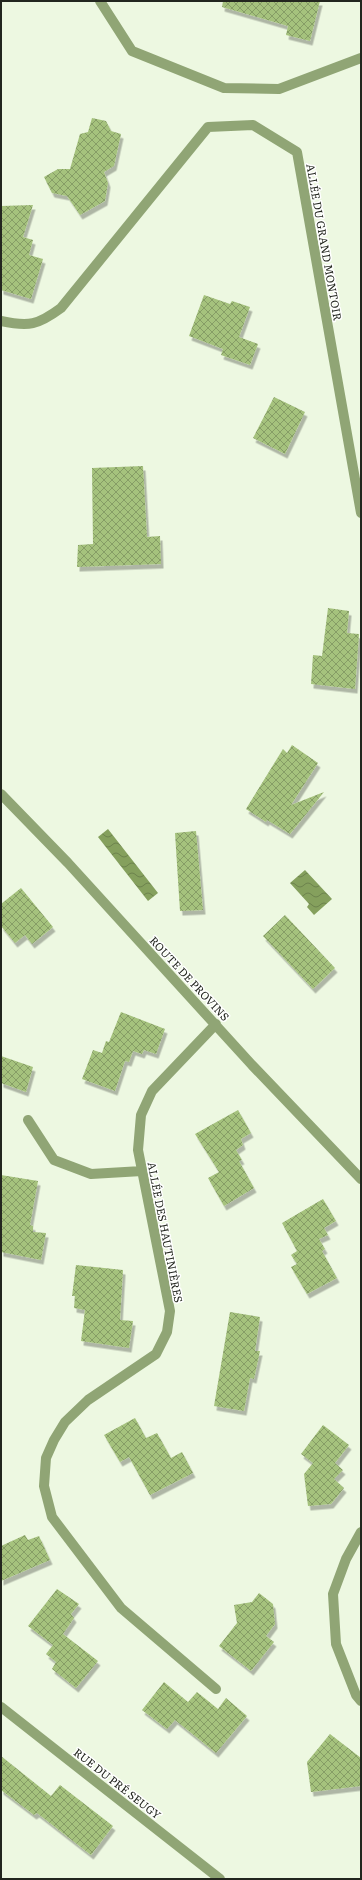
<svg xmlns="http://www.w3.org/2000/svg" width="362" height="1880" font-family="Literata,serif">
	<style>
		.water { fill: url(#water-waves) }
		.building { fill: url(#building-cross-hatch); filter: url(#shadow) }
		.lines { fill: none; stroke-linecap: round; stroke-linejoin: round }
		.street { stroke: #90a575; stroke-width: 10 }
		.labels { text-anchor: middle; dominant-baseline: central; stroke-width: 3; stroke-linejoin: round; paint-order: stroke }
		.street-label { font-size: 11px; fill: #22261e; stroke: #fff }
	</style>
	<defs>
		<pattern id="water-waves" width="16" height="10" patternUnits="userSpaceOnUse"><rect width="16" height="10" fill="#85a05d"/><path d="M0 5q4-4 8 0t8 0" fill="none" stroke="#6c824c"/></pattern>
		<pattern id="building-cross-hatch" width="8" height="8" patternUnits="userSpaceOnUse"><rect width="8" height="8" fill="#a5c27d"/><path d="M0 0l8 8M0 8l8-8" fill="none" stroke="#869d66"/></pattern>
		<filter id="shadow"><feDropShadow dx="2.5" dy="4.5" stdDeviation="0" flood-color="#0004"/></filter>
	</defs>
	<rect width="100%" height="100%" fill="#edf8e1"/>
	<path class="water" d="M 108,829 L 158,893 L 148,901 L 98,837 Z
		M 305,870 L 332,899 L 314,915 L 307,907 L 309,904 L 290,883 Z"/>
	<path class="building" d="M 223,1 L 320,1 L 310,41 L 286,35 L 288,26 L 222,7 Z
		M 92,118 L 106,121 L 111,131 L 121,134 L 114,166 L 104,172 L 108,183 L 105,201 L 80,215 L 67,196 L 52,193 L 44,177 L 58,169 L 70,169 L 80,134 L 88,132 Z
		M 33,205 L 23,237 L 33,240 L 29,255 L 43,259 L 31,299 L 1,290 L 1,206 Z
		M 204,295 L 230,304 L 232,301 L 250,307 L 239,337 L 258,344 L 250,365 L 221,355 L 223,349 L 189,336 Z
		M 274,397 L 305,412 L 285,454 L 253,438 Z
		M 143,466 L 147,537 L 160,536 L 161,564 L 77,567 L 78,545 L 93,544 L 92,468 Z
		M 328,608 L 349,611 L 347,633 L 359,634 L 355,689 L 311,684 L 313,655 L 322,656 Z
		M 292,745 L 318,763 L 291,805 L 324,792 L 290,834 L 267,820 L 266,822 L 246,809 L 283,749 L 287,753 Z
		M 196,831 L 203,910 L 180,911 L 175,833 Z
		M 21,888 L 53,927 L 32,944 L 25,935 L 15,943 L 1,926 L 1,904 Z
		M 285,915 L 335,968 L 313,989 L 263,936 Z
		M 121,1012 L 165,1029 L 156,1054 L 144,1050 L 142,1054 L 133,1051 L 129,1062 L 125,1061 L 115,1091 L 82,1079 L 93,1050 L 102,1053 L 106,1041 L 109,1042 Z
		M 1,1056 L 33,1067 L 26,1092 L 1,1083 Z
		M 238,1110 L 251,1133 L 241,1139 L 243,1145 L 236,1150 L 242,1160 L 239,1161 L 254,1188 L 224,1206 L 208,1178 L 219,1172 L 195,1134 Z
		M 1,1175 L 38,1181 L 30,1225 L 33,1226 L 33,1232 L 46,1233 L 41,1260 L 1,1252 Z
		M 323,1199 L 336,1221 L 324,1228 L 328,1235 L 319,1239 L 325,1249 L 322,1251 L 337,1278 L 307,1294 L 291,1267 L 297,1264 L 291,1255 L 297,1251 L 282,1223 Z
		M 76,1265 L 123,1270 L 120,1320 L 133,1321 L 129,1348 L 81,1341 L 85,1310 L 74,1308 L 75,1296 L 72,1296 Z
		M 230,1312 L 260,1317 L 255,1351 L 260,1351 L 254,1379 L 250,1378 L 244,1411 L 214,1406 Z
		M 135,1418 L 146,1438 L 157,1433 L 171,1458 L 182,1452 L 193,1473 L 150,1495 L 129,1457 L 120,1462 L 104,1435 Z
		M 323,1425 L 349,1445 L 335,1463 L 343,1470 L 334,1479 L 344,1488 L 331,1504 L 308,1506 L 304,1474 L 313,1463 L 301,1454 Z
		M 25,1535 L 28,1540 L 39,1536 L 50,1560 L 1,1581 L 1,1546 Z
		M 57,1589 L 79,1604 L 71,1614 L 74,1618 L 63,1634 L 98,1661 L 76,1688 L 52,1669 L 56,1662 L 46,1654 L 53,1645 L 28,1626 Z
		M 259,1593 L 273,1604 L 275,1624 L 266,1636 L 274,1642 L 251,1671 L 219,1646 L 237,1623 L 234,1605 L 252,1602 Z
		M 164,1682 L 188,1702 L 197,1692 L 218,1709 L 226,1698 L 247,1716 L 216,1753 L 175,1720 L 167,1729 L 142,1710 Z
		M 330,1734 L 361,1758 L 361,1786 L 311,1792 L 307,1762 Z
		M 1,1756 L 51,1796 L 60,1785 L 113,1826 L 91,1855 L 37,1813 L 34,1815 L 1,1790 Z"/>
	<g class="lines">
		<path class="street" d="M 100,1 L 132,51 L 224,88 L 279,89 L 361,58
			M 1,321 C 29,327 38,325 61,308 L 208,127 L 253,125 L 297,152 L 361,513
			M 1,794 L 68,863 L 252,1065 L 361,1179
			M 28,1120 L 54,1160 L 91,1174 L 142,1171
			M 361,1532 L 346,1559 L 333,1594 L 336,1644 L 356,1695 L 361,1701
			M 216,1689 L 121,1608 L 52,1517 L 44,1486 L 46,1458 L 54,1440 L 65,1422 L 88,1400 L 156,1354 L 167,1332 L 170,1311 L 138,1150 L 141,1115 L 152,1091 L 216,1024
			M 1,1707 L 220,1879"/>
	</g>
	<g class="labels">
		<g class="street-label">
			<text transform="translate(325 242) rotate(80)">ALLÉE DU GRAND MONTOIR</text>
			<text transform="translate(190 978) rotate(47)">ROUTE DE PROVINS</text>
			<text transform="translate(166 1232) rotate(79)">ALLÉE DES HAUTINIÈRES</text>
			<text transform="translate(118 1783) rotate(38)">RUE DU PRÉ SEUGY</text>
		</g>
	</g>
	<rect width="362" height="1880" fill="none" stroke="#22261e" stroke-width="4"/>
</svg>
